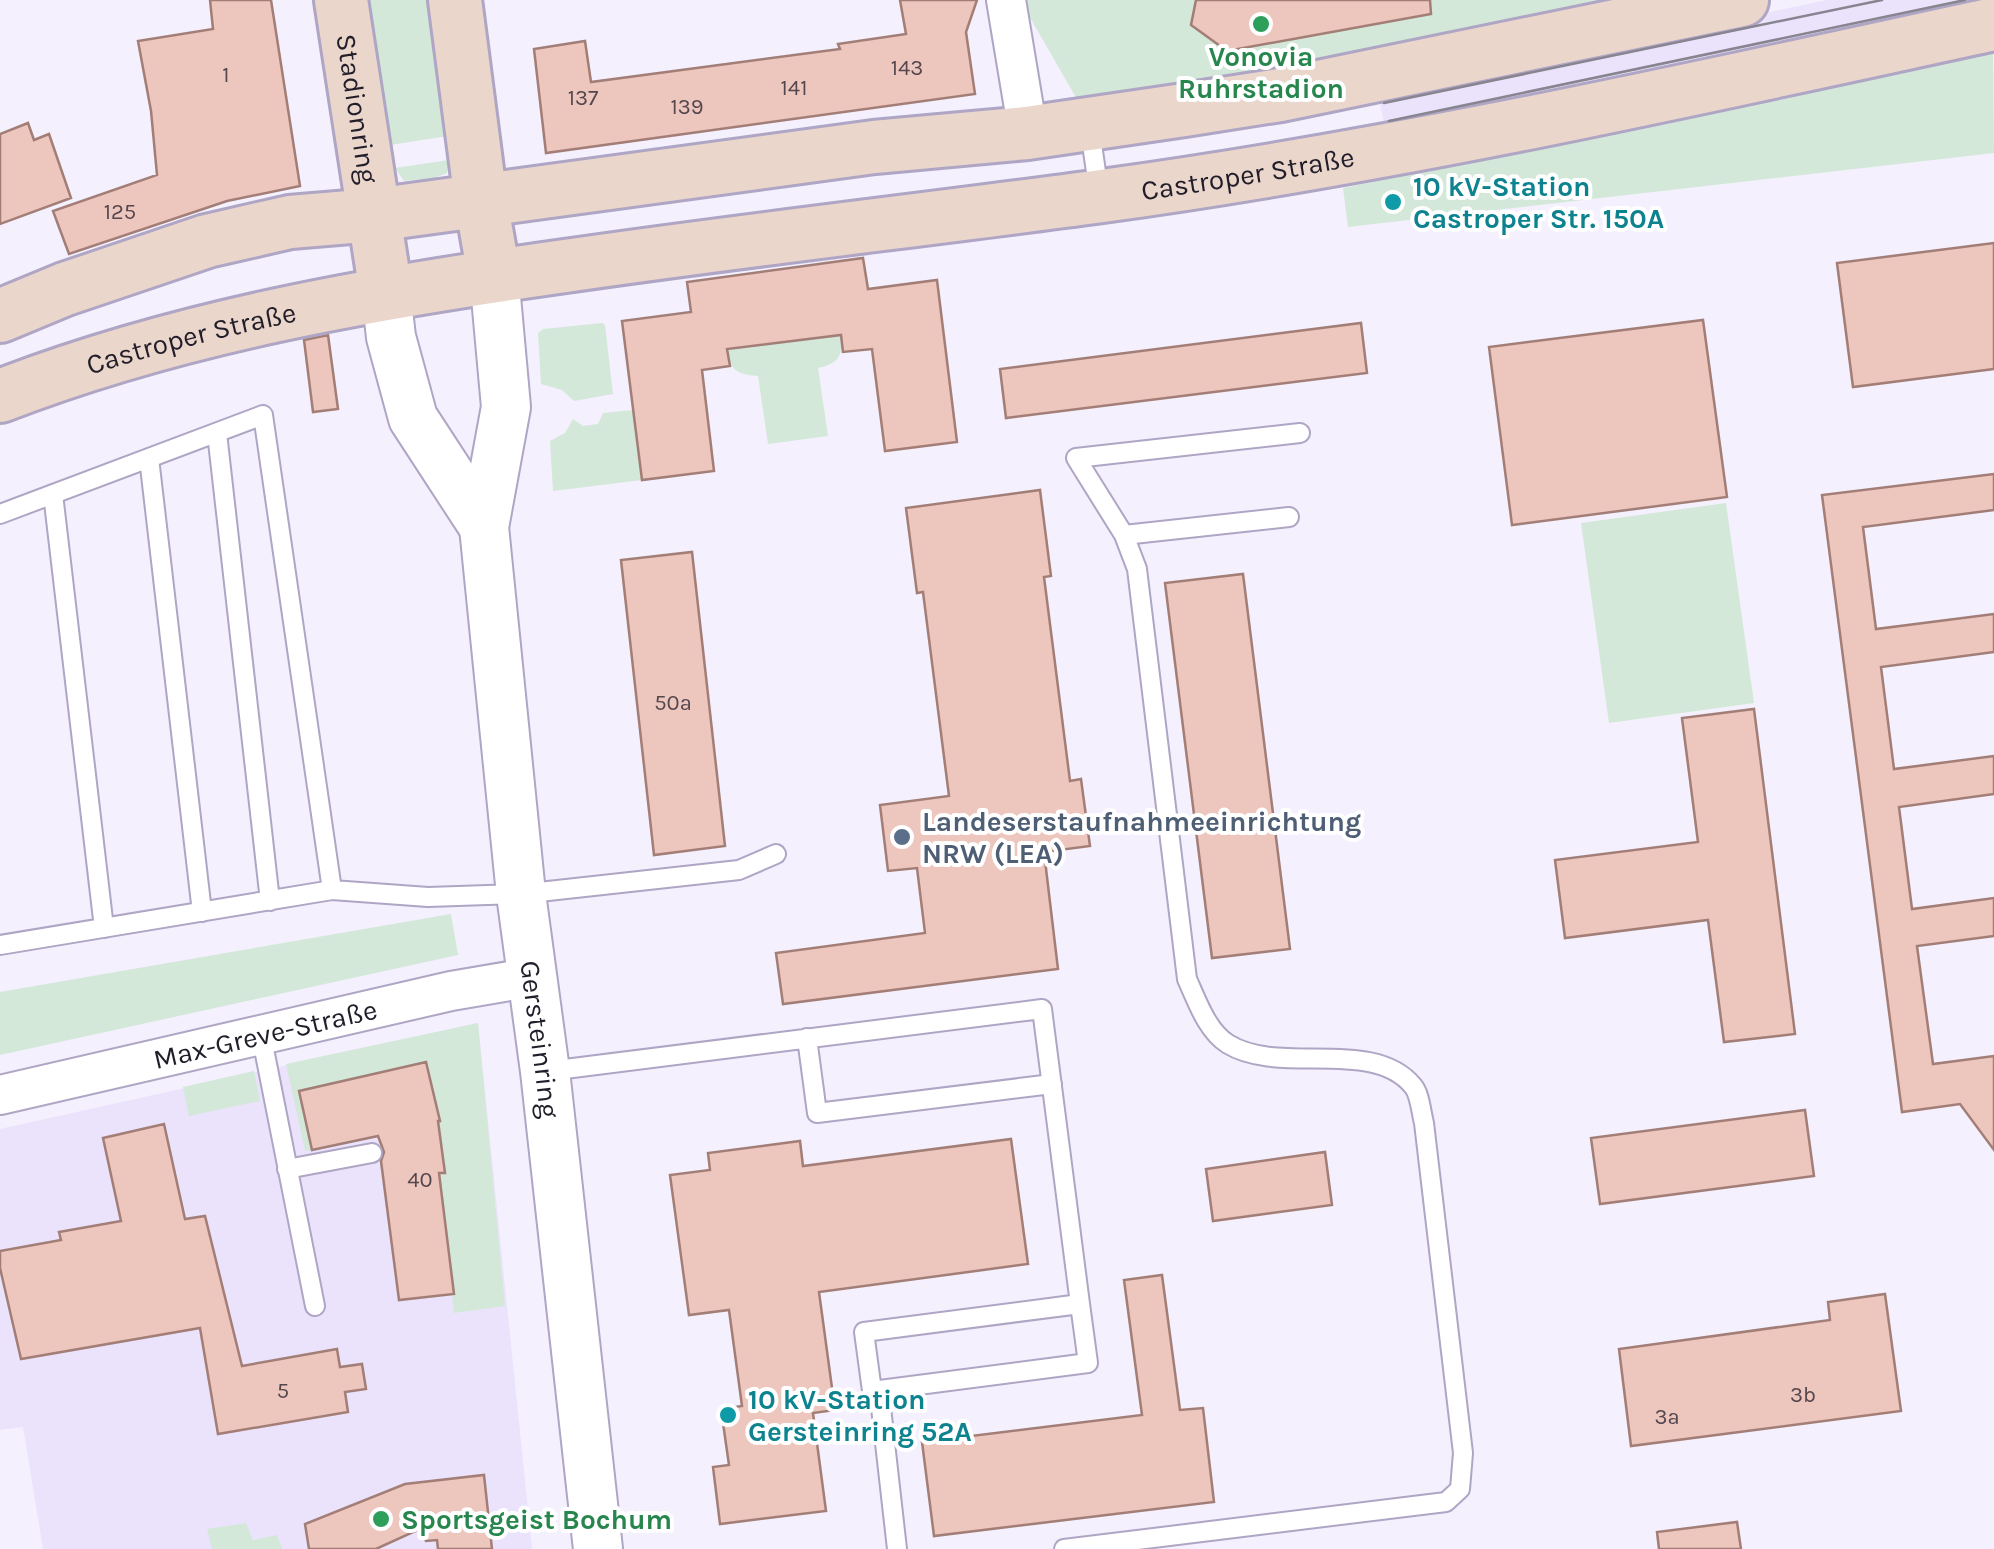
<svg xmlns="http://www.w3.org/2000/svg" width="1994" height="1549" font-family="Karla,sans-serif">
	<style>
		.built { fill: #ebe3fc }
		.green { fill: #d3e8d9 }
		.building { fill: #edc6be; stroke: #a27e77; stroke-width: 2.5 }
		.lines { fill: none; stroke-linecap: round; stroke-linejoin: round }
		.service-casing { stroke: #afa5c4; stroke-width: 22 }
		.minor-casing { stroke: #afa5c4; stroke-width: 42 }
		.tertiary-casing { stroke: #afa5c4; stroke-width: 52 }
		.secondary-casing { stroke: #afa5c4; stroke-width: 58 }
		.service { stroke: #fff; stroke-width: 18 }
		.minor { stroke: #fff; stroke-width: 38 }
		.tertiary { stroke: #fff; stroke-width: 48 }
		.secondary { stroke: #ebd6cc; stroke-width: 52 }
		.tram { stroke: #888490; stroke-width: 2.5 }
		.leisure-dot { fill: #2e9e5b; stroke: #fff; stroke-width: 4 }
		.culture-dot { fill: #0f9aa8; stroke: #fff; stroke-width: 4 }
		.service-dot { fill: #5c6f8a; stroke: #fff; stroke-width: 4 }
		.labels { text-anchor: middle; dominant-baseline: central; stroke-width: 8; stroke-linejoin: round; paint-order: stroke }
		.number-label { font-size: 22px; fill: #54474e }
		.leisure-label { font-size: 28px; font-weight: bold; fill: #27864d; stroke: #fff }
		.street-label { font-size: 28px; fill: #211d29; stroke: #fff }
		.culture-label { font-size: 28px; font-weight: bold; fill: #0d838f; stroke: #fff; text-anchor: start }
		.service-label { font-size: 28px; font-weight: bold; fill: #4e5e75; stroke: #fff; text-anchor: start }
	</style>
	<rect width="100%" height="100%" fill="#f4f0fd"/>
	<path class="built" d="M 1827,0 L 1994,0 L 1386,132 L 1378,94 Z
		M 478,1023 L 532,1549 L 43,1549 L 23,1427 L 0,1430 L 0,1129 Z"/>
	<path class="green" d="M 354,0 L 439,0 L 454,135 L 384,146 Z
		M 1025,0 L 1652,0 L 1476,38 L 1078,101 L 1028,14 Z
		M 1993,50 L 1994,153 L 1348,227 L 1343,188 Z
		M 449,160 L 447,173 L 434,178 L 404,181 L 395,168 Z
		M 602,323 L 605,325 L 613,394 L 574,401 L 562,390 L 541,384 L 538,333 L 543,329 Z
		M 841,335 C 843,356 839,363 818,368 L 828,436 L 768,444 L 758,376 C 737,374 730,371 727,349 Z
		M 633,410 L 642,480 L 553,491 L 550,441 L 565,433 L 573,419 L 583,426 L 598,424 L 603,413 Z
		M 1726,503 L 1754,703 L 1609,723 L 1581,523 Z
		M 451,914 L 458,955 L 0,1055 L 0,992 Z
		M 478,1023 L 505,1306 L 454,1313 L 439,1173 L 445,1172 L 438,1121 L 440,1120 L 426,1062 L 299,1091 L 312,1150 L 305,1151 L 286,1064 Z
		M 254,1071 L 260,1101 L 189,1116 L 183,1087 Z
		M 246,1523 L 253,1540 L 277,1535 L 282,1549 L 212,1549 L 207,1529 Z"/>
	<path class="building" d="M 210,0 L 271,0 L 300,186 L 227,201 L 69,254 L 53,211 L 157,175 L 151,111 L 138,41 L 213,29 Z
		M 900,0 L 977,0 L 966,32 L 975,94 L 546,153 L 534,49 L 585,41 L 591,82 L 840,49 L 838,44 L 906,34 Z
		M 1196,0 L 1430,0 L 1431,14 L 1227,51 L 1191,25 Z
		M 28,123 L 34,140 L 49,134 L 71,198 L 0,224 L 0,134 Z
		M 1994,243 L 1994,369 L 1853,387 L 1837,263 Z
		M 863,258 L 868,289 L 937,280 L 957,442 L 885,451 L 872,349 L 843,352 L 841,335 L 727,349 L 730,366 L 702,370 L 714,471 L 642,480 L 622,321 L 691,312 L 687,282 Z
		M 1703,320 L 1727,497 L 1512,525 L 1489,347 Z
		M 1361,323 L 1367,373 L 1006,418 L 1000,369 Z
		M 328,335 L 338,409 L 313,412 L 304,340 Z
		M 1994,474 L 1994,510 L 1863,527 L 1876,629 L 1994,614 L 1994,652 L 1881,667 L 1894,769 L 1994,756 L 1994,794 L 1899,807 L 1912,909 L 1994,898 L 1994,936 L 1917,946 L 1933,1064 L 1994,1056 L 1994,1150 L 1960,1104 L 1902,1112 L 1822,495 Z
		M 1040,490 L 1051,576 L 1044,577 L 1070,781 L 1081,779 L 1090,846 L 1044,852 L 1058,969 L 783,1004 L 776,953 L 925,933 L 917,868 L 888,871 L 880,805 L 949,796 L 923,592 L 917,593 L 906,508 Z
		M 692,552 L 725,846 L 654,855 L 621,560 Z
		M 1243,574 L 1290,949 L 1212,958 L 1165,583 Z
		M 1754,709 L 1795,1034 L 1724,1042 L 1708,920 L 1565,938 L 1555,860 L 1698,842 L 1682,718 Z
		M 426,1062 L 440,1121 L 438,1121 L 445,1173 L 439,1173 L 454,1294 L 399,1300 L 381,1161 L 384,1152 L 378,1136 L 312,1150 L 299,1091 Z
		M 1805,1110 L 1814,1176 L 1600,1204 L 1591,1138 Z
		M 164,1124 L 185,1219 L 205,1216 L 242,1366 L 337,1349 L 340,1367 L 362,1364 L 366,1389 L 345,1392 L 348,1412 L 218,1434 L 200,1328 L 21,1359 L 0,1268 L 0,1251 L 61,1240 L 59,1232 L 121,1221 L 103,1138 Z
		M 1011,1139 L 1028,1264 L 819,1292 L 835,1410 L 813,1413 L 826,1511 L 720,1524 L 713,1467 L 729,1465 L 721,1409 L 742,1406 L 729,1310 L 689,1315 L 670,1175 L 710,1170 L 708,1153 L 800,1141 L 803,1166 Z
		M 1325,1152 L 1332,1205 L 1213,1221 L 1206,1169 Z
		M 1162,1275 L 1180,1410 L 1203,1408 L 1214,1502 L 934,1536 L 922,1442 L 1142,1415 L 1124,1280 Z
		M 1885,1294 L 1901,1411 L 1631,1446 L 1619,1349 L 1830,1320 L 1828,1302 Z
		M 484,1475 L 492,1549 L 438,1549 L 437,1540 L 426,1541 L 424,1527 L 376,1549 L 309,1549 L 305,1524 L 405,1484 Z
		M 1737,1522 L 1741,1549 L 1659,1549 L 1657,1532 Z"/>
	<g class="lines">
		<g class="service-casing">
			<path id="service" d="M 1090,130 L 1099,193
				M 217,433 L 270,901
				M 149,458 L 202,912
				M 53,494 L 104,928
				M 0,514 L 263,415 L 332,890 L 0,945
				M 1124,535 L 1289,517
				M 332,890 L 428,897 L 521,894 L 739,870 L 776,854
				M 261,1034 L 315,1306
				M 807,1038 L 817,1113 L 1052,1084
				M 549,1071 L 1042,1009 L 1080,1304 L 864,1332 L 872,1391 L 1088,1363 L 1080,1304
				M 287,1169 L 372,1153
				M 879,1390 L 897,1549
				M 1064,1549 L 1446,1502 L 1460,1489 L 1463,1453 L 1424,1123 C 1421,1112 1420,1094 1413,1086 C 1373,1037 1280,1076 1228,1044 C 1207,1031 1197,1001 1187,979 L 1137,569 L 1124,535 L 1076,458 L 1300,433"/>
		</g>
		<g class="minor-casing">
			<g id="minor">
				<path d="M 1006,0 L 1025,114"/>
				<path id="s1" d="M 0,1095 L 451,991 L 533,977"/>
			</g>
		</g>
		<g class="tertiary-casing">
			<g id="tertiary">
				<path id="s2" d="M 494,275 L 506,407 L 484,527 L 521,894 L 545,1071 L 598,1549"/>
				<path d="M 386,293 L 391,337 L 413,418 L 484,527"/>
			</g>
		</g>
		<g class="secondary-casing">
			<g id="secondary">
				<path id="s3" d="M 341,0 L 386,293"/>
				<path d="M 455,0 L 481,201 L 494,275"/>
				<path d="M 0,316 L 65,289 L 207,241 L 290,222 L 374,215 L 874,147 L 1027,133 L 1184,110 L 1280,95 L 1742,0"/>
				<path id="s4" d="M 0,396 C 181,326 373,293 565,266 C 744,240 923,220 1102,196 C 1402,155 1698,88 1994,24"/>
			</g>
		</g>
		<use href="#service" class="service"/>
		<use href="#minor" class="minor"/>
		<use href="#tertiary" class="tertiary"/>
		<use href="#secondary" class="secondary"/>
		<path class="tram" d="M 1384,103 L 1882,0
			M 1389,121 L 1965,0"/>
	</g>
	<g class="leisure-dot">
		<circle cx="1261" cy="24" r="10"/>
		<circle cx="381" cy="1519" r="10"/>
	</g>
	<g class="culture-dot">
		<circle cx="1393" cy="202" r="10"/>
		<circle cx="728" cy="1415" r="10"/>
	</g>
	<circle class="service-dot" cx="902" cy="837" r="10"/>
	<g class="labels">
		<g class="number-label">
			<text x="907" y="68">143</text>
			<text x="226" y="75">1</text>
			<text x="794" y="88">141</text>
			<text x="583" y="98">137</text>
			<text x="687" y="107">139</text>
			<text x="120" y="212">125</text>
			<text x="673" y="703">50a</text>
			<text x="420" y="1180">40</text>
			<text x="283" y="1391">5</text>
			<text x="1803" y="1395">3b</text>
			<text x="1667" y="1417">3a</text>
		</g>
		<g class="leisure-label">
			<text x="1261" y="56">Vonovia<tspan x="1261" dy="32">Ruhrstadion</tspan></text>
			<text x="401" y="1519" text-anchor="start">Sportsgeist Bochum</text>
		</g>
		<g class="street-label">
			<text stroke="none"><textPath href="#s3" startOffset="110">Stadionring</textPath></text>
			<text stroke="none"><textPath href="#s4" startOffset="1270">Castroper Straße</textPath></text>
			<text stroke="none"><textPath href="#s4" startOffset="200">Castroper Straße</textPath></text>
			<text stroke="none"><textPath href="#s1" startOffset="272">Max-Greve-Straße</textPath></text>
			<text stroke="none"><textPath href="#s2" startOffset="770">Gersteinring</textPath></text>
		</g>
		<g class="culture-label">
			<text x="1413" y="186">10 kV-Station<tspan x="1413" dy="32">Castroper Str. 150A</tspan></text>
			<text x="748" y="1399">10 kV-Station<tspan x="748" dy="32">Gersteinring 52A</tspan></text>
		</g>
		<g class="service-label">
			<text x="922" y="821">Landeserstaufnahmeeinrichtung<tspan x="922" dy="32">NRW (LEA)</tspan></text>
		</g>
	</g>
</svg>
